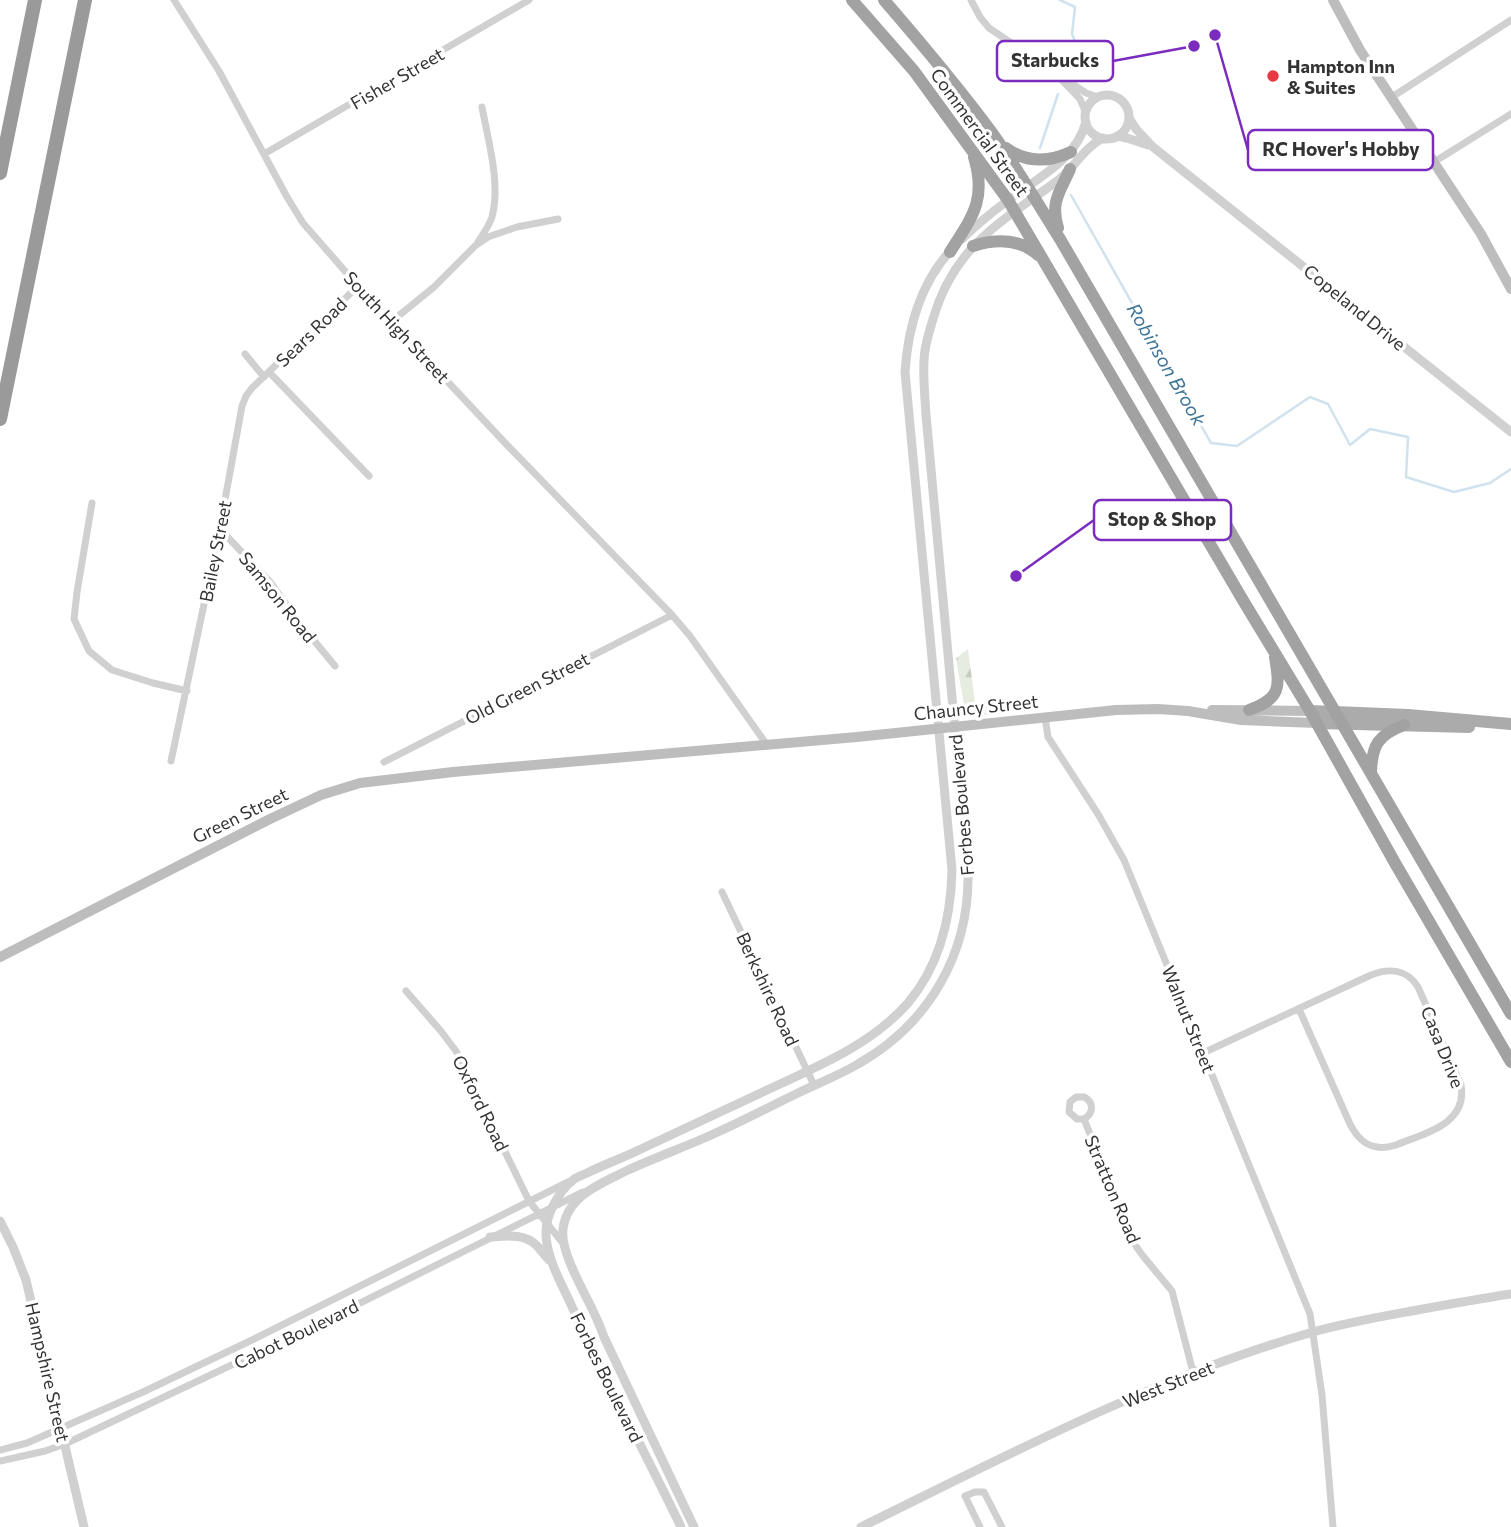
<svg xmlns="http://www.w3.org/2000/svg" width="1511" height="1527" font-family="Commissioner,sans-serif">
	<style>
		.forest { fill: url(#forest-firs) }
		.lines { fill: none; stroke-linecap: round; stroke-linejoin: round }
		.stream { stroke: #cfe2ee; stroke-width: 2.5 }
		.minor { stroke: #d0d0d0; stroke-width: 7 }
		.tertiary { stroke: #d0d0d0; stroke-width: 9 }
		.secondary { stroke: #bdbdbd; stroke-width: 10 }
		.primary { stroke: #ababab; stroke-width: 12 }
		.trunk { stroke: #a2a2a2; stroke-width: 12 }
		.motorway { stroke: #9a9a9a; stroke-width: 14 }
		.poi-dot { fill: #e63946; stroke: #fff; stroke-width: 2.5 }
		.labels { text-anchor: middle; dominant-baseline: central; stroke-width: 7; stroke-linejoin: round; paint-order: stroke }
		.poi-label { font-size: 18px; font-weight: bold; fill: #333; stroke: #fff; text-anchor: start }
		.street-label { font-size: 18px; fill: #333; stroke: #fff }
		.water-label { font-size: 19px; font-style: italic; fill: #3f7597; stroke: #fff }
		.leader { fill: none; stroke: #7b2cbf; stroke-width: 2.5 }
		.callout-dot { fill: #7b2cbf; stroke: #fff; stroke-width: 2.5 }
		.callout { fill: #fff; stroke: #7b2cbf; stroke-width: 2.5 }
		.callout-label { font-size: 19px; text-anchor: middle; font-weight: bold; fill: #333 }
	</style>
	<defs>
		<pattern id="forest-firs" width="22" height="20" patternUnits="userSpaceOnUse" patternTransform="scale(1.75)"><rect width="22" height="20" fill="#e6ecdf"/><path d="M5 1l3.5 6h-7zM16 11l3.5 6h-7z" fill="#c6cbc0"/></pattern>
	</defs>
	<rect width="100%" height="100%" fill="#fff"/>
	<path class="forest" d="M 968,649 L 975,702 L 1006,705 L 1009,712 L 966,717 L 956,658 Z"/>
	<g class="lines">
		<path class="stream" d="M 1060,0 L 1075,7 L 1072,34 L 1079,52 L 1066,65
			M 1040,148 L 1058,94
			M 1071,195 L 1211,443 L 1237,446 L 1310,397 L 1328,404 L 1350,445 L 1370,429 L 1408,437 L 1406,477 L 1454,492 L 1490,483 L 1511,469"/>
		<path class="minor" d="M 174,0 L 219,71 L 287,197 L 303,223 L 358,286 L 508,446 L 672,615 L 690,636 L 767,745
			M 971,0 L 980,17 L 989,28 L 1086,93 L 1098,97
			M 1059,77 L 1080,99 L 1086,113
			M 1392,97 L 1511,20
			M 264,154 L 529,0
			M 1434,162 L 1511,114
			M 478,242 C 483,234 489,226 492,217 C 501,184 488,140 482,107
			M 391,322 L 434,287 L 476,245 L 488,237 L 517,227 L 558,219
			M 245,354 L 264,377
			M 269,372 L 369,476
			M 92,503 L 77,592 L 74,619 L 89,651 L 112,670 L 153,683 L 187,691
			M 219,528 L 271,583 L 302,626 L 335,666
			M 1045,717 L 1048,737 L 1098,814 L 1124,860 L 1310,1314 L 1322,1395 L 1333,1527
			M 171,761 L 219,533 L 242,406 L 246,396 L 252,388 L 358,286
			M 384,762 L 672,615
			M 722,892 L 814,1085
			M 406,991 L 440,1030 L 456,1051 L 529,1201 L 562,1242
			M 1203,1053 L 1371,975 C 1389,968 1407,969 1418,987 L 1461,1085 C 1468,1124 1425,1133 1396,1145 C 1374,1152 1360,1144 1350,1124 L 1299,1009
			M 1084,1119 L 1077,1119 L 1069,1112 L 1070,1102 L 1076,1097 L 1084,1097 C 1094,1102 1094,1113 1084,1119 L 1133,1242 L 1143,1256 L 1172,1291 L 1193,1372
			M 0,1450 L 27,1443 L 143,1392 L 252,1340 L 568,1182
			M 0,1461 L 45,1451 L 65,1444 L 316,1325 L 583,1192
			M 980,1527 L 965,1496 L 975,1492 L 984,1492 L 1002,1527"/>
		<path class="tertiary" d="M1085 117a22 22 0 1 1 44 0a22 22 0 1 1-44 0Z
			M 1129,118 L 1136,129 L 1153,147 L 1511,432
			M 1117,136 L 1127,138 L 1148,145
			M 962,239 C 976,225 991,213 1007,201 C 1036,179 1076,160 1086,122
			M 0,1221 L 13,1247 L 26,1280 L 84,1527
			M 490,1237 C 506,1236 525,1233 537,1246 C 541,1250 545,1256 549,1260
			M 681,1527 C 646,1454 607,1382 573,1309 C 563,1286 547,1260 546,1235 C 545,1216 558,1192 573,1180 C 577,1177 583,1175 587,1173 C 605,1164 623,1158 641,1149 C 682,1130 724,1110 765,1091 C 816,1067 870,1046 908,1003 C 940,965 951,918 952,870 L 905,372 C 908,327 921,282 952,249
			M 694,1527 L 604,1337 C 601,1329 598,1321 594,1313 C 584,1291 560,1252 563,1229 C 567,1196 600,1184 626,1171 C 654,1158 682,1148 709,1136 C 739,1123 767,1108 796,1094 C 816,1084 838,1076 858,1064 C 929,1024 970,953 968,871 L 926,415 C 925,397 923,379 924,361 C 924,346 929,333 933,319 C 954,247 999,223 1056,182 C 1074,169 1083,148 1103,138
			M 861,1527 C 1008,1455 1155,1377 1313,1332 C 1345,1323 1379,1317 1412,1311 C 1445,1305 1478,1299 1511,1294"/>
		<path class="secondary" d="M 1333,0 L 1360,50 L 1481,234 L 1511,289
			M 1212,710 L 1310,711
			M 0,957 L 270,819 L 321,795 L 360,783 L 453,772 L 857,737 L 1116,710 L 1158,709 L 1188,711 L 1241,720 L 1317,723"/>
		<path class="primary" d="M 1310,711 L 1408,715 L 1511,724
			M 1317,723 L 1469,727"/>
		<path class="trunk" d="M 852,0 L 914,71 L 1008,200 L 1244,602 L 1310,711 L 1395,863 L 1511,1062
			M 884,0 C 922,44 959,88 993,134 C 1017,168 1038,204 1060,239 L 1511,1014
			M 1006,148 C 1026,163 1049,162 1071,152
			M 1058,228 C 1050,202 1060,192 1070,169
			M 973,246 C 995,239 1019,238 1038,255
			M 950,252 C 972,217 987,200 974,157
			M 1249,710 C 1281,698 1280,688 1275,657
			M 1371,772 C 1372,745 1378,735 1404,725"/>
		<path class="motorway" d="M 0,173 L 35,0
			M 0,419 L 85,0"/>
	</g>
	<circle class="poi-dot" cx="1273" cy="76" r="7"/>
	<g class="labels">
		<g class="poi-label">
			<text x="1287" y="66">Hampton Inn<tspan x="1287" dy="21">&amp; Suites</tspan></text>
		</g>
		<g class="street-label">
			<text transform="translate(397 78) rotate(-30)">Fisher Street</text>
			<text transform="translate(980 132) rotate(54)">Commercial Street</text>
			<text transform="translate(1355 307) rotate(39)">Copeland Drive</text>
			<text transform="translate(397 327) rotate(47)">South High Street</text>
			<text transform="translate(311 332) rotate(-44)">Sears Road</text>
			<text transform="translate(215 551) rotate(-79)">Bailey Street</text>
			<text transform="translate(278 597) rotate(51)">Samson Road</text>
			<text transform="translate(527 688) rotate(-27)">Old Green Street</text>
			<text transform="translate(976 707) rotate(-6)">Chauncy Street</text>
			<text transform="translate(961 805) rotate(-95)">Forbes Boulevard</text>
			<text transform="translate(240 815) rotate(-26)">Green Street</text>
			<text transform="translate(768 989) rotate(65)">Berkshire Road</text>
			<text transform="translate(1189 1019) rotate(68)">Walnut Street</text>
			<text transform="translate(1443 1047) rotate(68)">Casa Drive</text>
			<text transform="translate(481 1103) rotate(64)">Oxford Road</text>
			<text transform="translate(1113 1189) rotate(67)">Stratton Road</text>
			<text transform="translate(296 1334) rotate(-26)">Cabot Boulevard</text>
			<text transform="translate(48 1372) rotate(77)">Hampshire Street</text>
			<text transform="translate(607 1377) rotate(64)">Forbes Boulevard</text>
			<text transform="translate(1168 1384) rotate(-22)">West Street</text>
		</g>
		<g class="water-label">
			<text transform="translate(1167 364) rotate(60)">Robinson Brook</text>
		</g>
	</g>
	<path class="leader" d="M1194 46L1113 61M1215 35L1248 150M1016 576L1094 520"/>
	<g class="callout-dot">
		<circle cx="1194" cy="46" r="7"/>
		<circle cx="1215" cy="35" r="7"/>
		<circle cx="1016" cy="576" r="7"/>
	</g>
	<g class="callout">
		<rect x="997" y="41" width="116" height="40" rx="7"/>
		<rect x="1248" y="130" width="185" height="40" rx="7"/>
		<rect x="1094" y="500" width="137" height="40" rx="7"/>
	</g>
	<g class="callout-label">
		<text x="1055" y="67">Starbucks</text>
		<text x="1341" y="156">RC Hover's Hobby</text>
		<text x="1162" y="526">Stop &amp; Shop</text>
	</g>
</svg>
